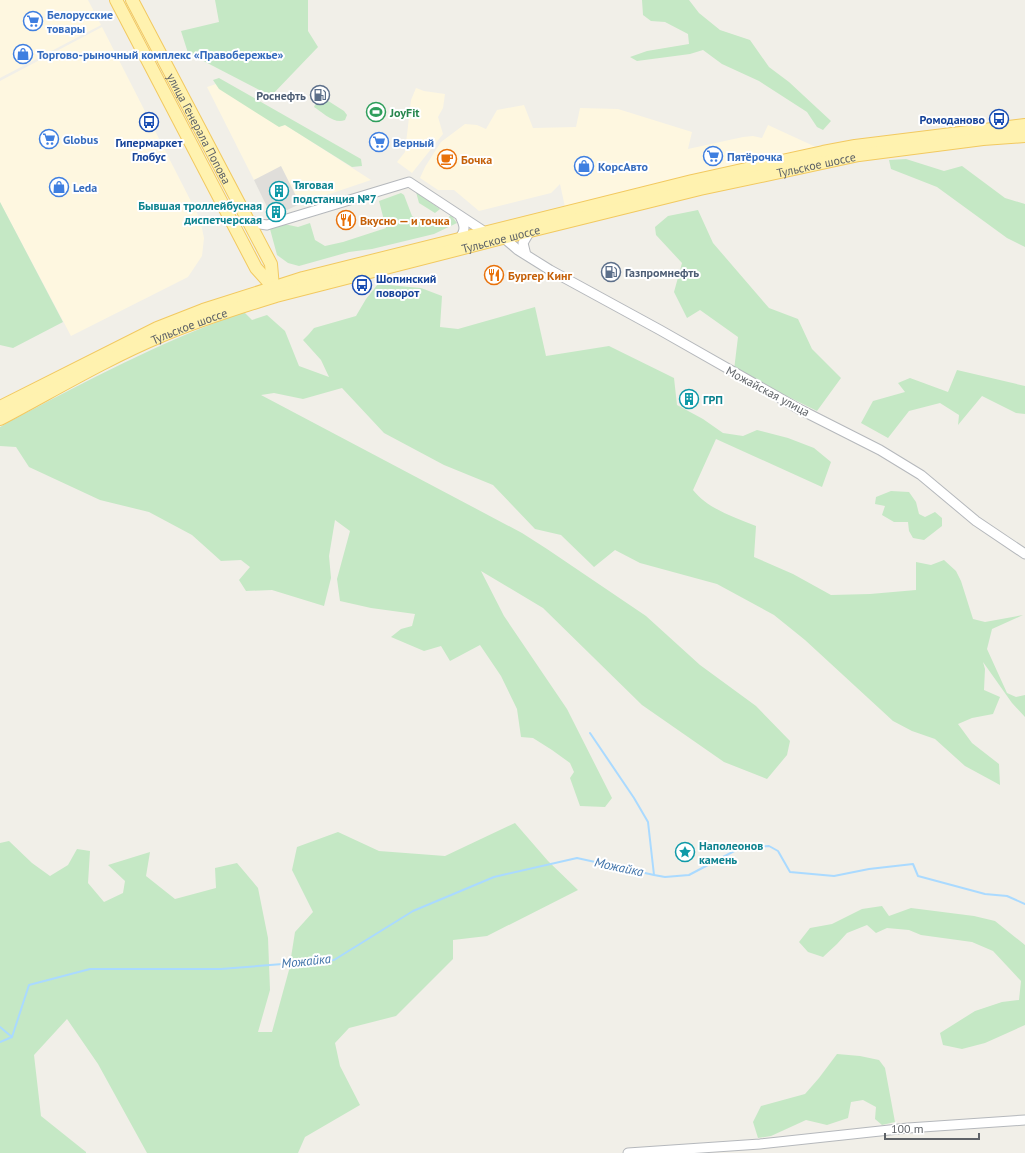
<svg xmlns="http://www.w3.org/2000/svg" width="1025" height="1153" font-family="'PT Sans',sans-serif">
	<style>
		.commercial { fill: #fef7e0 }
		.industrial { fill: #e0deda }
		.green { fill: #c5e8c5 }
		.lines { fill: none; stroke-linecap: round; stroke-linejoin: round }
		.stream { stroke: #aadaff; stroke-width: 2 }
		.minor-casing { stroke: #b5b8bc; stroke-width: 11 }
		.major-casing { stroke: #f2c960; stroke-width: 14 }
		.minor { stroke: #fff; stroke-width: 9 }
		.major { stroke: #fff2af; stroke-width: 12 }
		.labels { text-anchor: middle; dominant-baseline: central; stroke-width: 4; stroke-linejoin: round; paint-order: stroke }
		.shop-label { font-size: 12px; font-weight: bold; fill: #366cbe; stroke: #fff; text-anchor: start }
		.service-label { font-size: 12px; font-weight: bold; fill: #4e5e75; stroke: #fff; text-anchor: end }
		.leisure-label { font-size: 12px; font-weight: bold; fill: #27864d; stroke: #fff; text-anchor: start }
		.transit-label { font-size: 12px; font-weight: bold; fill: #164399; stroke: #fff; text-anchor: end }
		.street-label { font-size: 12px; fill: #5f6368; stroke: #fff }
		.food-label { font-size: 12px; font-weight: bold; fill: #c56008; stroke: #fff; text-anchor: start }
		.culture-label { font-size: 12px; font-weight: bold; fill: #0d838f; stroke: #fff; text-anchor: start }
		.water-label { font-size: 13px; font-style: italic; fill: #4174aa; stroke: #fff }
	</style>
	<rect width="100%" height="100%" fill="#f1efe8"/>
	<path class="commercial" d="M 0,0 L 88,0 L 101,25 L 0,78 Z
		M 102,27 L 200,219 L 204,238 L 202,256 L 188,277 L 71,336 L 0,202 L 0,81 Z
		M 219,83 L 298,133 L 371,180 L 300,204 L 281,167 L 254,180 L 207,87 Z
		M 416,88 L 424,91 L 445,94 L 443,108 L 438,117 L 443,134 L 412,173 L 397,162 L 405,152 L 411,100 Z
		M 524,105 L 533,128 L 576,127 L 580,108 L 618,109 L 692,132 L 688,149 L 743,137 L 753,136 L 762,138 L 768,125 L 818,148 L 565,207 L 560,184 L 551,193 L 479,211 L 454,190 L 438,190 L 420,178 L 425,167 L 441,142 L 465,124 L 477,125 L 486,129 L 497,110 Z"/>
	<path class="industrial" d="M 281,166 L 300,204 L 272,217 L 254,180 Z"/>
	<path class="green" d="M 215,0 L 308,0 L 308,31 L 318,47 L 271,96 L 188,53 L 181,31 L 219,22 Z
		M 642,0 L 689,0 L 699,13 L 720,30 L 750,40 L 769,67 L 789,82 L 831,121 L 823,130 L 817,127 L 807,112 L 759,81 L 722,64 L 703,50 L 690,54 L 637,61 L 630,57 L 647,51 L 689,44 L 688,34 L 665,22 L 651,21 L 643,15 Z
		M 219,78 L 361,159 L 362,166 L 352,167 L 285,125 L 279,127 L 219,89 L 213,80 Z
		M 322,97 L 344,111 L 347,115 L 345,120 C 335,125 322,112 314,107 L 318,98 Z
		M 906,159 L 944,171 L 962,166 L 1005,198 L 1025,204 L 1025,247 L 1007,238 L 937,187 L 891,169 L 889,160 Z
		M 416,192 L 440,209 L 435,213 L 419,203 Z
		M 401,193 L 404,195 L 412,216 L 428,226 L 439,226 L 451,215 L 457,223 L 434,234 L 372,249 L 349,252 L 299,266 L 288,263 L 277,255 L 270,229 L 284,224 L 298,227 L 310,223 L 315,240 L 325,246 L 343,242 L 386,228 L 379,201 Z
		M 0,202 L 63,322 L 13,348 L 0,345 Z
		M 698,210 L 713,243 L 769,308 L 798,319 L 812,349 L 841,378 L 817,411 L 734,370 L 738,337 L 700,310 L 687,318 L 674,292 L 682,263 L 656,235 L 655,227 L 668,216 Z
		M 378,284 L 421,288 L 442,296 L 440,327 L 458,329 L 535,307 L 546,356 L 609,346 L 674,378 L 677,405 L 703,419 L 723,433 L 743,436 L 757,430 L 788,438 L 814,448 L 831,462 L 822,487 L 716,439 L 693,490 C 708,509 734,517 756,526 L 754,557 L 793,574 L 831,595 L 870,594 L 916,590 L 916,562 L 931,565 L 944,560 L 956,571 L 961,581 L 973,619 L 985,622 L 1023,615 L 992,629 L 987,649 L 1007,693 L 1016,697 L 1025,695 L 1025,717 L 1012,703 L 983,662 L 985,669 L 984,690 L 1000,697 L 993,714 L 972,718 L 958,724 L 972,743 L 999,764 L 1000,785 L 965,766 L 935,739 L 912,731 L 893,721 L 805,640 L 774,615 L 717,584 L 640,563 L 615,550 L 594,567 L 561,535 L 535,529 L 493,485 L 444,465 L 384,433 L 342,388 L 303,399 L 274,393 L 261,395 L 522,533 L 547,549 L 646,616 L 700,665 L 756,706 L 790,741 L 787,755 L 767,779 L 724,762 L 642,705 L 543,608 L 481,571 L 504,616 L 567,709 L 612,798 L 605,807 L 580,806 L 570,778 L 574,772 L 570,763 L 552,750 L 533,738 L 521,737 L 517,709 L 501,676 L 480,645 L 450,661 L 441,646 L 424,651 L 391,637 L 401,629 L 412,626 L 415,614 L 371,608 L 340,601 L 337,579 L 350,531 L 335,520 L 329,556 L 331,578 L 324,606 L 272,590 L 246,591 L 239,580 L 250,567 L 241,560 L 221,561 L 192,535 L 149,512 L 100,500 L 29,467 L 16,447 L 0,446 L 0,427 L 7,423 C 84,382 162,341 244,312 L 252,320 L 267,315 L 285,331 L 299,366 L 329,377 L 321,360 L 303,340 L 309,334 L 314,328 L 356,316 L 366,299 Z
		M 957,370 L 1025,386 L 1025,414 L 1016,413 L 982,396 L 958,425 L 959,415 L 940,403 L 909,411 L 888,438 L 861,423 L 873,401 L 905,392 L 898,383 L 910,378 L 948,392 Z
		M 891,491 L 909,492 L 916,502 L 919,514 L 925,517 L 935,512 L 942,518 L 942,526 L 924,540 L 913,538 L 909,531 L 908,522 L 894,522 L 882,515 L 885,506 L 875,504 L 876,497 Z
		M 515,823 L 548,861 L 578,890 L 487,936 L 453,940 L 453,959 L 396,1016 L 349,1028 L 335,1043 L 340,1066 L 360,1105 L 305,1137 L 298,1153 L 147,1153 L 98,1064 L 67,1019 L 34,1055 L 41,1116 L 86,1152 L 86,1153 L 0,1153 L 0,843 L 9,841 L 32,863 L 50,876 L 68,865 L 77,849 L 90,851 L 88,883 L 104,902 L 123,893 L 125,881 L 108,865 L 150,852 L 146,876 L 175,899 L 216,888 L 215,868 L 237,863 L 258,888 L 268,938 L 270,990 L 258,1032 L 272,1032 L 289,970 L 295,932 L 313,912 L 292,870 L 297,847 L 338,832 L 379,851 L 445,856 Z
		M 882,906 L 889,916 L 911,908 L 974,916 L 995,921 L 1025,945 L 1025,1025 L 985,1043 L 962,1049 L 943,1045 L 940,1033 L 975,1011 L 1002,1002 L 1019,1000 L 1021,981 L 993,951 L 972,942 L 921,935 L 909,930 L 887,928 L 876,933 L 867,925 L 847,933 L 837,944 L 823,957 L 808,952 L 799,942 L 810,928 L 832,924 L 862,909 Z
		M 837,1054 L 860,1056 L 879,1060 L 885,1068 L 895,1122 L 882,1125 L 875,1119 L 876,1107 L 863,1100 L 851,1102 L 848,1118 L 827,1125 L 806,1120 L 771,1136 L 758,1138 L 753,1122 L 761,1106 L 805,1094 L 819,1078 Z"/>
	<g class="lines">
		<path class="stream" d="M 590,733 L 634,798 L 648,822 L 654,875 L 665,877 L 689,875 L 740,848 L 769,846 L 778,851 L 790,872 L 834,876 L 869,869 L 913,864 L 918,876 L 985,894 L 1007,896 L 1025,904
			M 0,1027 L 12,1037
			M 0,1042 L 12,1037 L 29,985 L 90,969 L 221,969 L 334,960 L 413,911 L 494,877 L 577,858 L 654,875"/>
		<g class="minor-casing">
			<path id="minor" d="M 248,220 L 260,224 L 267,225 L 409,182 L 485,232
				M 504,238 L 518,250 L 550,270 L 660,330 L 799,409 L 880,450 L 921,475 L 976,521 L 1025,554
				M 459,239 C 466,230 465,226 460,216
				M 526,255 L 523,243 L 530,231
				M 628,1153 L 760,1144 L 908,1128 L 1025,1120"/>
		</g>
		<g class="major-casing">
			<g id="major">
				<path d="M 116,0 L 256,268 L 273,287"/>
				<path id="s1" d="M 132,0 L 271,264 L 273,287 L 275,294"/>
				<path d="M 0,407 L 157,328 L 203,310 L 303,278 L 692,181 L 823,152 L 855,146 L 1025,125"/>
				<path id="s2" d="M 0,419 C 53,391 106,359 161,336 C 199,320 237,308 276,296 L 530,231 L 700,189 L 859,155 L 983,139 L 1025,136"/>
			</g>
		</g>
		<use href="#minor" class="minor"/>
		<use href="#major" class="major"/>
	</g>
	<defs>
		<g id="supermarket-ring" transform="scale(1)"><circle r="9.5" fill="#fff" stroke="#3f7fe0" stroke-width="1.5"/><path d="M-6-5.5h2.5l.6 2H6L4.5 2H-2.5L-4.4-4H-6ZM-1.5 3.2a1.3 1.3 0 1 0 .1 0ZM3 3.2a1.3 1.3 0 1 0 .1 0Z" fill="#3f7fe0"/></g>
		<g id="shop-ring" transform="scale(1)"><circle r="9.5" fill="#fff" stroke="#3f7fe0" stroke-width="1.5"/><path d="M-5-2.5h2.3a2.7 3.5 0 0 1 5.4 0H5L5.5 6h-11ZM-1.5-2.5h3a1.5 2.3 0 0 0-3 0Z" fill="#3f7fe0"/></g>
		<g id="fuel-ring" transform="scale(1)"><circle r="9.5" fill="#fff" stroke="#5c6f8a" stroke-width="1.5"/><path d="M-5.5-6h7V0h2V4h1.3V-2.5L3-4.5l.8-.8L6-3V5H2.5V1h-1V6h-7ZM-4.2-4.7v3.2H.2V-4.7Z" fill="#5c6f8a"/></g>
		<g id="stadium-ring" transform="scale(1)"><circle r="9.5" fill="#fff" stroke="#2e9e5b" stroke-width="1.5"/><path d="M0-5a6.5 5 0 1 0 0 10a6.5 5 0 1 0 0-10ZM-3.5-1.8h7v3.6h-7Z" fill="#2e9e5b"/></g>
		<g id="bus-ring" transform="scale(1)"><circle r="9.5" fill="#fff" stroke="#1a4fb4" stroke-width="1.5"/><path d="M-5-6H5V4H4V6H2V4H-2V6H-4V4H-5ZM-3.5-4V0h7V-4ZM-3.5 1.2v1.5H-2V1.2ZM2 1.2v1.5H3.5V1.2Z" fill="#1a4fb4"/></g>
		<g id="cafe-ring" transform="scale(1)"><circle r="9.5" fill="#fff" stroke="#e8710a" stroke-width="1.5"/><path d="M-5.5-4.5H6V0H3Q3 3.5 0 3.5H-2.5Q-5.5 3.5-5.5 0ZM3-3.2v2h1.7v-2ZM-6 4.5H4V6H-6Z" fill="#e8710a"/></g>
		<g id="building-ring" transform="scale(1)"><circle r="9.5" fill="#fff" stroke="#0f9aa8" stroke-width="1.5"/><path d="M-4-6H4V6H1V3H-1V6H-4ZM-2.5-4.3h1.7v1.8h-1.7ZM.8-4.3h1.7v1.8H.8ZM-2.5-1h1.7V.8h-1.7ZM.8-1h1.7V.8H.8Z" fill="#0f9aa8"/></g>
		<g id="restaurant-ring" transform="scale(1)"><circle r="9.5" fill="#fff" stroke="#e8710a" stroke-width="1.5"/><path d="M-5-6h1v4h1v-4h1v4h1v-4h1v5L-1.5 .5V6h-2V.5L-5-1ZM5-6V6H3V1.5H1.5Q1.5-4 5-6Z" fill="#e8710a"/></g>
		<g id="sight-ring" transform="scale(1)"><circle r="9.5" fill="#fff" stroke="#0f9aa8" stroke-width="1.5"/><path d="M0-6L1.8-2.2L6-1.7L2.9 1.2L3.7 5.4L0 3.3L-3.7 5.4L-2.9 1.2L-6-1.7L-1.8-2.2Z" fill="#0f9aa8"/></g>
	</defs>
	<g fill-rule="evenodd">
		<use href="#supermarket-ring" x="33" y="21"/>
		<use href="#shop-ring" x="23" y="54"/>
		<use href="#fuel-ring" x="320" y="95"/>
		<use href="#stadium-ring" x="376" y="112"/>
		<use href="#bus-ring" x="999" y="119"/>
		<use href="#bus-ring" x="149" y="122"/>
		<use href="#supermarket-ring" x="49" y="139"/>
		<use href="#supermarket-ring" x="379" y="142"/>
		<use href="#supermarket-ring" x="713" y="156"/>
		<use href="#cafe-ring" x="447" y="159"/>
		<use href="#shop-ring" x="584" y="166"/>
		<use href="#shop-ring" x="59" y="187"/>
		<use href="#building-ring" x="279" y="191"/>
		<use href="#building-ring" x="276" y="212"/>
		<use href="#restaurant-ring" x="346" y="220"/>
		<use href="#fuel-ring" x="611" y="272"/>
		<use href="#restaurant-ring" x="494" y="275"/>
		<use href="#bus-ring" x="362" y="285"/>
		<use href="#building-ring" x="689" y="399"/>
		<use href="#sight-ring" x="685" y="852"/>
	</g>
	<g class="labels">
		<g class="shop-label">
			<text x="47" y="14">Белорусские<tspan x="47" dy="14">товары</tspan></text>
			<text x="37" y="54">Торгово-рыночный комплекс «Правобережье»</text>
			<text x="63" y="139">Globus</text>
			<text x="393" y="142">Верный</text>
			<text x="727" y="156">Пятёрочка</text>
			<text x="598" y="166">КорсАвто</text>
			<text x="73" y="187">Leda</text>
		</g>
		<g class="service-label">
			<text x="306" y="95">Роснефть</text>
			<text x="625" y="272" text-anchor="start">Газпромнефть</text>
		</g>
		<g class="leisure-label">
			<text x="390" y="112">JoyFit</text>
		</g>
		<g class="transit-label">
			<text x="985" y="119">Ромоданово</text>
			<text x="149" y="142" text-anchor="middle">Гипермаркет<tspan x="149" dy="14">Глобус</tspan></text>
			<text x="376" y="278" text-anchor="start">Шопинский<tspan x="376" dy="14">поворот</tspan></text>
		</g>
		<g class="street-label">
			<text stroke="none"><textPath href="#s1" startOffset="145">улица Генерала Попова</textPath></text>
			<text stroke="none"><textPath href="#s2" startOffset="859">Тульское шоссе</textPath></text>
			<text stroke="none"><textPath href="#s2" startOffset="535">Тульское шоссе</textPath></text>
			<text stroke="none"><textPath href="#s2" startOffset="211">Тульское шоссе</textPath></text>
			<text transform="translate(768 391) rotate(28)">Можайская улица</text>
		</g>
		<g class="food-label">
			<text x="461" y="159">Бочка</text>
			<text x="360" y="220">Вкусно — и точка</text>
			<text x="508" y="275">Бургер Кинг</text>
		</g>
		<g class="culture-label">
			<text x="293" y="184">Тяговая<tspan x="293" dy="14">подстанция №7</tspan></text>
			<text x="262" y="205" text-anchor="end">Бывшая троллейбусная<tspan x="262" dy="14">диспетчерская</tspan></text>
			<text x="703" y="399">ГРП</text>
			<text x="699" y="845">Наполеонов<tspan x="699" dy="14">камень</tspan></text>
		</g>
		<g class="water-label">
			<text transform="translate(619 867) rotate(12)">Можайка</text>
			<text transform="translate(306 961) rotate(-6)">Можайка</text>
		</g>
	</g>
	<path d="M885 1133v6h94v-6" fill="none" stroke="#5f6368" stroke-width="2"/>
	<text x="891" y="1133" font-size="12" fill="#5f6368" stroke="#ffffff" stroke-width="3" paint-order="stroke">100 m</text>
</svg>
